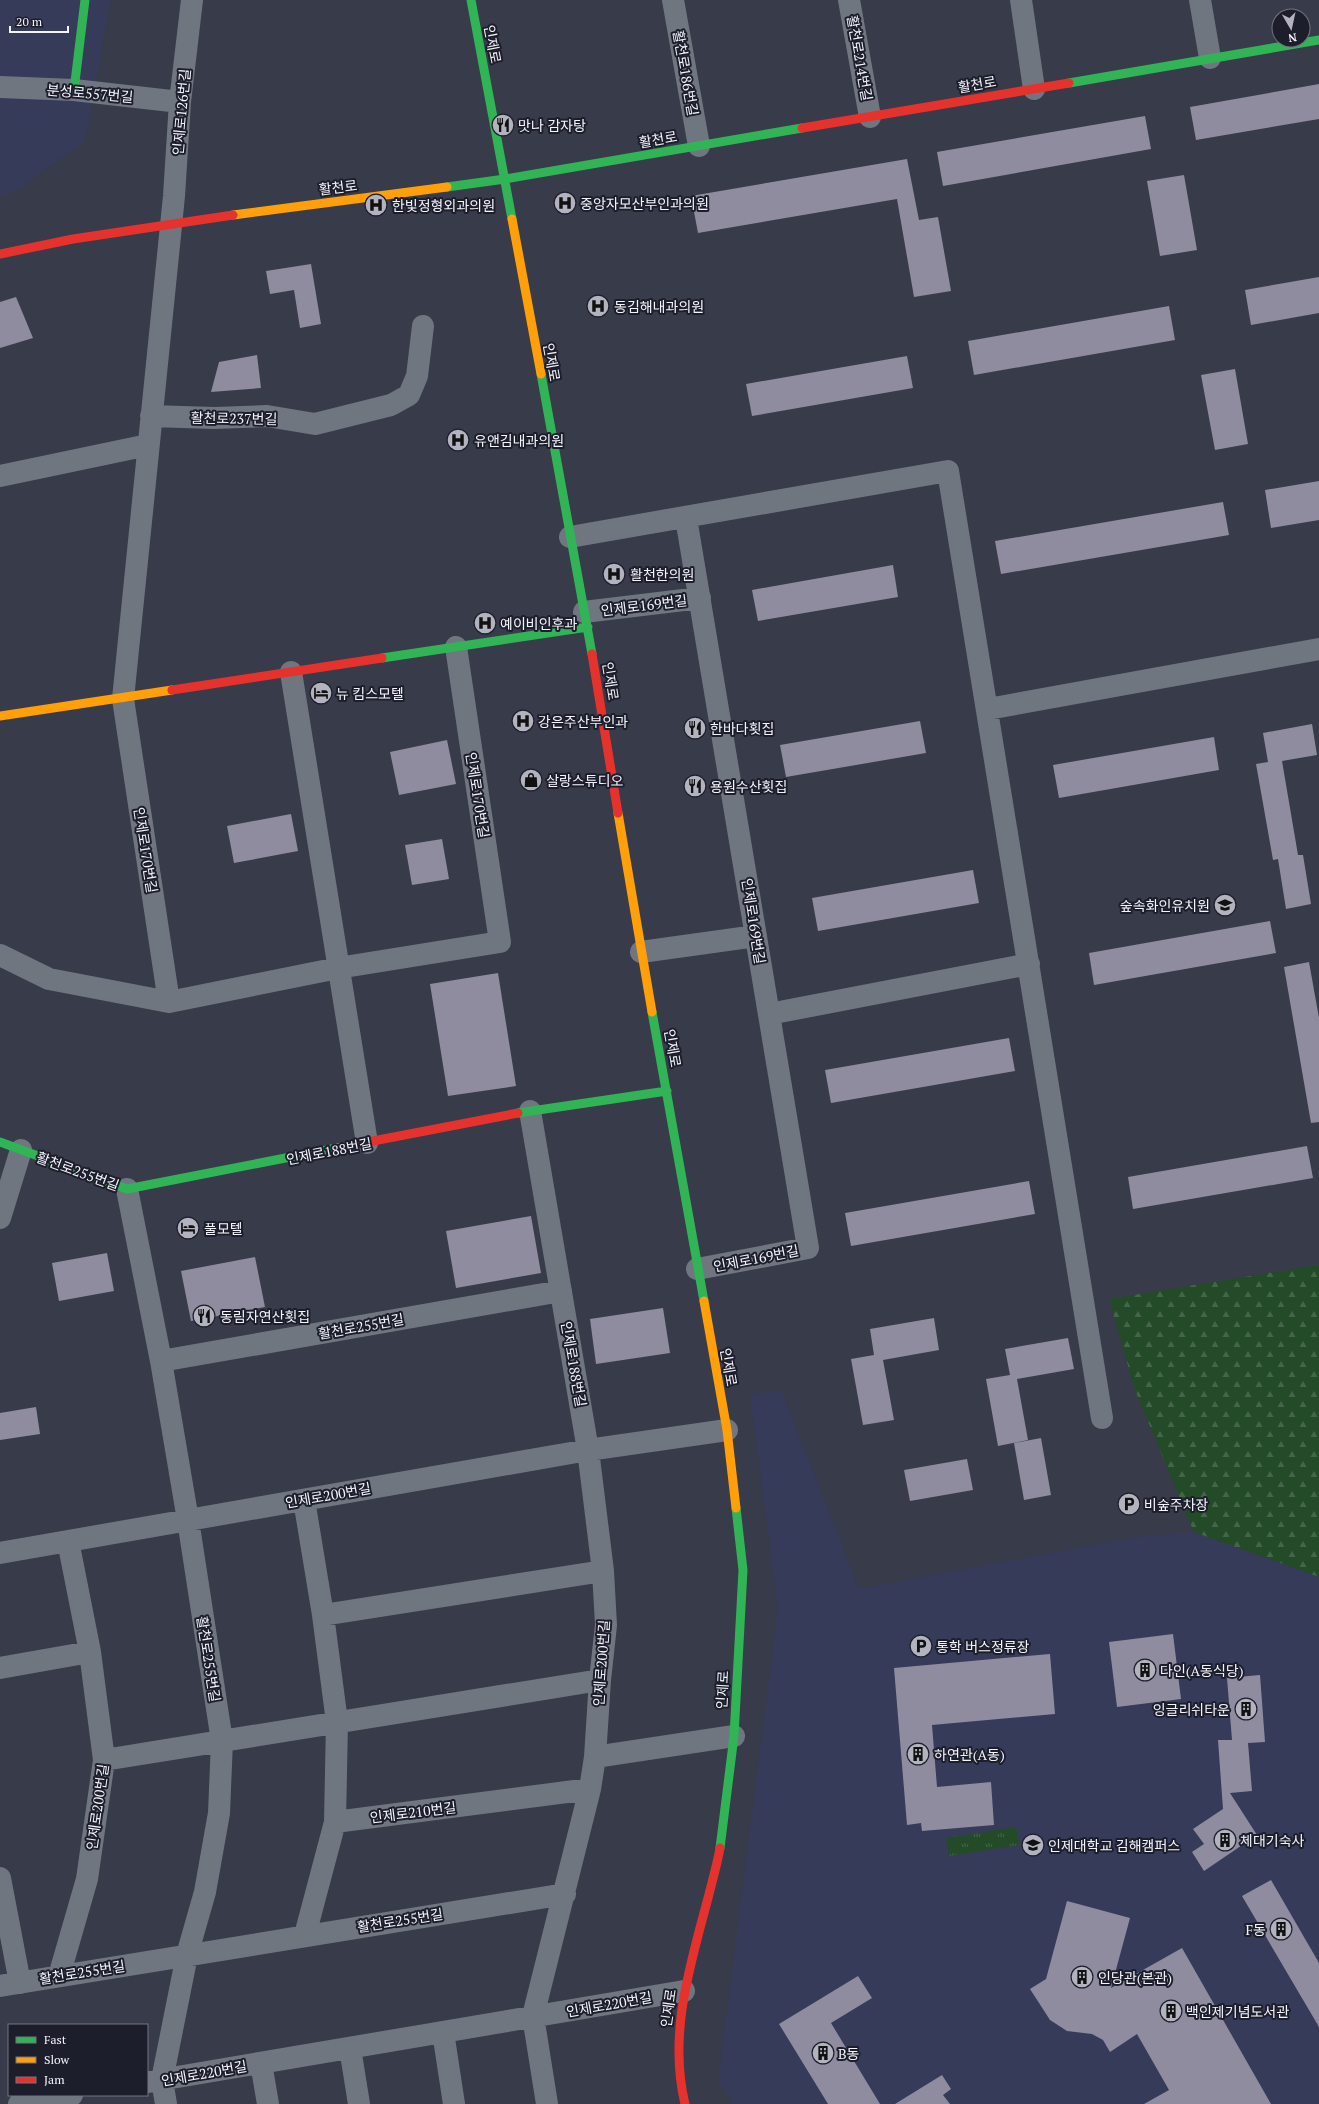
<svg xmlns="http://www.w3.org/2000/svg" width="1319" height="2104" font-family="'PT Serif','Noto Sans KR',serif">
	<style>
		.built { fill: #363b5a }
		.forest { fill: url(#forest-firs) }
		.park { fill: url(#park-tufts) }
		.building { fill: #8f8ca0 }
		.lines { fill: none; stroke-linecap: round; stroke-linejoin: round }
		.street { stroke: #707680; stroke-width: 22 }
		.fast { stroke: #30b455; stroke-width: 9 }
		.slow { stroke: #ff9f0a; stroke-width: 9 }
		.jam { stroke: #e5322d; stroke-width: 9 }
		.labels { text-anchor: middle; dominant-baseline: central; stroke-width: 4; stroke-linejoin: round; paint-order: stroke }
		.street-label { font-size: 14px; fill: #f3f4fc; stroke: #1c1e2b }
		.poi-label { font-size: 14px; fill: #f3f4fc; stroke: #1c1e2b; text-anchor: start }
	</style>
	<defs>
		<pattern id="forest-firs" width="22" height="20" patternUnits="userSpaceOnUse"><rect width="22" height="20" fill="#234b28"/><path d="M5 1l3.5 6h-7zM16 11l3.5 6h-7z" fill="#436648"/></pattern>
		<pattern id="park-tufts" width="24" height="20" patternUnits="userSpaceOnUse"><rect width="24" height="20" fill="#234b28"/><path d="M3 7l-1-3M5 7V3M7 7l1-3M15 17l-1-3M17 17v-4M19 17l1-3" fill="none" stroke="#436648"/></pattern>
	</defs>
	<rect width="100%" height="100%" fill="#383b4a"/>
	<path class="built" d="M 0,0 L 111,0 L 85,141 L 19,189 L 0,196 Z
		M 781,1390 L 859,1589 L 1143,1536 L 1194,1532 L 1319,1577 L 1319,2104 L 733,2104 L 718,2081 L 778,1608 L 750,1395 Z"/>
	<path class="forest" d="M 1319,1265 L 1319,1577 L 1194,1532 L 1135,1390 L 1109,1299 Z"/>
	<path class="park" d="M 1016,1827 L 1019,1845 L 949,1856 L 946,1838 Z"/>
	<path class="building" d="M 1319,84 L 1319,119 L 1196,140 L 1190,107 Z
		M 1145,116 L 1151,149 L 943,186 L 937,152 Z
		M 907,159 L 919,220 L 938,217 L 951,291 L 914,297 L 897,199 L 698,233 L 691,196 Z
		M 1184,175 L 1197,250 L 1160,256 L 1147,181 Z
		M 311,264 L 321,324 L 300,328 L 294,290 L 270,294 L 266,271 Z
		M 1319,277 L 1319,313 L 1251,325 L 1245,290 Z
		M 16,297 L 33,338 L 0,348 L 0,302 Z
		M 1169,306 L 1175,340 L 974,375 L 968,341 Z
		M 257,355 L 261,388 L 211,392 L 219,362 Z
		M 907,356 L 913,388 L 752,416 L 746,384 Z
		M 1235,369 L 1248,444 L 1215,450 L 1201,375 Z
		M 1319,481 L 1319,520 L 1271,528 L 1265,490 Z
		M 1223,502 L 1229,535 L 1001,574 L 995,541 Z
		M 893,565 L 898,597 L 758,621 L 752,590 Z
		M 920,721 L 926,753 L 786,777 L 780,745 Z
		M 1312,724 L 1317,755 L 1282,761 L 1298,855 L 1303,855 L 1311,904 L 1286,909 L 1278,859 L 1273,860 L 1256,764 L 1268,762 L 1263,733 Z
		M 1214,737 L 1219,770 L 1059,798 L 1053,765 Z
		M 447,740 L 456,784 L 399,795 L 390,752 Z
		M 291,814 L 298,851 L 234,863 L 227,826 Z
		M 442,839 L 449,879 L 412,885 L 405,845 Z
		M 973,870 L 979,903 L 818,931 L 812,898 Z
		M 1270,921 L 1276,953 L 1094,985 L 1089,953 Z
		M 1309,962 L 1319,1018 L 1319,1122 L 1311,1123 L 1284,967 Z
		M 498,973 L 516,1086 L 448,1096 L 430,984 Z
		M 1009,1038 L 1015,1071 L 831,1103 L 825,1070 Z
		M 1307,1146 L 1313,1178 L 1133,1209 L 1128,1177 Z
		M 1029,1181 L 1035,1214 L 851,1246 L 845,1213 Z
		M 531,1216 L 541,1273 L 456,1288 L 446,1231 Z
		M 107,1253 L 114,1291 L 59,1301 L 52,1263 Z
		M 255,1257 L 265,1307 L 191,1321 L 181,1271 Z
		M 663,1308 L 670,1353 L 596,1364 L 590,1319 Z
		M 934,1318 L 939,1350 L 883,1360 L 894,1420 L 863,1425 L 851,1359 L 874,1355 L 870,1329 Z
		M 1068,1338 L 1074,1369 L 1017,1379 L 1028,1440 L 998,1446 L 986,1379 L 1010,1375 L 1005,1349 Z
		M 36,1407 L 40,1434 L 0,1440 L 0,1413 Z
		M 1041,1438 L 1051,1495 L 1024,1500 L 1014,1443 Z
		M 967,1459 L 973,1490 L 910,1501 L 904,1470 Z
		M 1173,1634 L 1181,1699 L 1117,1707 L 1109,1642 Z
		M 1050,1654 L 1055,1714 L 932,1725 L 937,1787 L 991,1782 L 994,1825 L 922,1831 L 921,1823 L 907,1825 L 894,1668 Z
		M 1260,1675 L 1265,1742 L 1248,1743 L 1252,1791 L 1230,1793 L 1257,1835 L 1204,1871 L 1192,1852 L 1204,1844 L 1193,1829 L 1223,1809 L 1218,1740 L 1232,1740 L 1227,1678 Z
		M 1271,1880 L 1319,1963 L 1319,2027 L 1242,1896 Z
		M 1067,1901 L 1130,1918 L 1111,1988 L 1182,1948 L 1271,2104 L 1144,2104 L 1169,2090 L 1137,2034 L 1110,2052 L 1103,2040 L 1092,2034 L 1067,2031 L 1050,2020 L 1030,1989 L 1046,1979 Z
		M 858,1976 L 872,1998 L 831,2023 L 880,2104 L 828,2104 L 779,2024 Z
		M 942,2075 L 951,2089 L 943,2095 L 950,2104 L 895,2104 Z"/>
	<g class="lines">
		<path class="street" d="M 673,0 L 699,146
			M 849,0 L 870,117
			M 1021,0 L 1034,89
			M 1200,0 L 1210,58
			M 0,87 L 74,90 L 180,102
			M 151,416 L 214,418 L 267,416 L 315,424 L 391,405 L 409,395 L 417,376 L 423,326
			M 0,476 L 148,445
			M 686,518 L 808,1248 L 697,1269
			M 570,537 L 948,471 L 1102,1418
			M 584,612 L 700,598
			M 291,672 L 367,1143
			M 988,709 L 1319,649
			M 641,952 L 756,936
			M 0,955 L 49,979 L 169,1002 L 338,968 L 500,942 L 456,647
			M 169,1002 L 123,699 L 174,196 L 180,102 L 192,0
			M 769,1014 L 1029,964
			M 530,1111 L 588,1450 L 603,1571 L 606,1625 L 600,1680 L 595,1757 L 590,1789 L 533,2016 L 547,2104
			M 127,1189 L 161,1361 L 188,1520 L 222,1741 L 219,1813 L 205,1892 L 187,1955 L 162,2080 L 166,2104
			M 0,1218 L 21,1150
			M 161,1361 L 561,1291
			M 304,1500 L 323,1615 L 337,1722 L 335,1822 L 305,1935
			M 0,1553 L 588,1450 L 727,1430
			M 323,1615 L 603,1571
			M 0,1668 L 90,1652
			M 595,1757 L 734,1736
			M 104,1760 L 600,1680
			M 335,1822 L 590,1789
			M 0,1878 L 20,1983
			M 59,1976 L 87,1879 L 104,1760 L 90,1652 L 68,1541
			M 0,1986 L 565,1894
			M 443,2032 L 454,2104
			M 350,2048 L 359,2104
			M 261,2063 L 268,2104
			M 148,2082 L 684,1991
			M 19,2104 L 72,2095"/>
		<path class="fast" d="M 471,0 L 512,219
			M 1069,83 L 1319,40
			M 74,90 L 85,0
			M 447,187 L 505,179 L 802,128
			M 541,374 L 592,654
			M 382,658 L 588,627
			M 652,1012 L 704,1301
			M 518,1113 L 667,1091
			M 0,1142 L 127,1189 L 347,1146
			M 720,1848 L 734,1736 L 743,1570 L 736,1508"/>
		<path class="slow" d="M 233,215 L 447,187
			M 512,219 L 541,374
			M 0,716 L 172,690
			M 618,813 L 652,1012
			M 704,1301 L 727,1430 L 736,1508"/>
		<path class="jam" d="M 802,128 L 1069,83
			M 0,254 L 73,239 L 233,215
			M 592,654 L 618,813
			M 172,690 L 382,658
			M 347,1146 L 518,1113
			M 685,2104 C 668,2034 690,1966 708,1898 C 712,1882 717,1865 720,1848"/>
	</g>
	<defs>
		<g id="restaurant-disc" transform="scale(1.15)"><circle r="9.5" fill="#b2b3be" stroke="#1c1e2b"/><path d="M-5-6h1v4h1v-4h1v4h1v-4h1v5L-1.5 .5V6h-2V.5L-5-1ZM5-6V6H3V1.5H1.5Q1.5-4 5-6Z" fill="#111"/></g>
		<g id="hospital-disc" transform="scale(1.15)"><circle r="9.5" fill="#b2b3be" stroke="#1c1e2b"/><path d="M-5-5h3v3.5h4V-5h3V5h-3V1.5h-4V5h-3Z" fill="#111"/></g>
		<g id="hotel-disc" transform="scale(1.15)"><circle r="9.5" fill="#b2b3be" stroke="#1c1e2b"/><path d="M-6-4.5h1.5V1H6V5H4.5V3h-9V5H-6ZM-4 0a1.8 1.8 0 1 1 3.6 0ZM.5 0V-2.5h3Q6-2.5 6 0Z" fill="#111"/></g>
		<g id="shop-disc" transform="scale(1.15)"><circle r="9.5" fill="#b2b3be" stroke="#1c1e2b"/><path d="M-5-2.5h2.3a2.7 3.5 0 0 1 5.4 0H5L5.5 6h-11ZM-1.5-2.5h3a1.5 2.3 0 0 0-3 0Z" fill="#111"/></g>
		<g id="school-disc" transform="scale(1.15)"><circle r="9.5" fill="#b2b3be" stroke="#1c1e2b"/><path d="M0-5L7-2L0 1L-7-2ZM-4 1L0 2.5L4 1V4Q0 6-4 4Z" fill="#111"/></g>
		<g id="parking-disc" transform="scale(1.15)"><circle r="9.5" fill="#b2b3be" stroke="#1c1e2b"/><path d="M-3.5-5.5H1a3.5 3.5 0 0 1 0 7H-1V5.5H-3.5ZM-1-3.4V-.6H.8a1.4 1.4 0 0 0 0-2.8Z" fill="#111"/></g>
		<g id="building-disc" transform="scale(1.15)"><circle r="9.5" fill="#b2b3be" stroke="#1c1e2b"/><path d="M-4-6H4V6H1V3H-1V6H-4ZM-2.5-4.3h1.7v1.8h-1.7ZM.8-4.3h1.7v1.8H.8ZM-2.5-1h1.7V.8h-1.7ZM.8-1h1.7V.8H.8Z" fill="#111"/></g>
		<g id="university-disc" transform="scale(1.15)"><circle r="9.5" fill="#b2b3be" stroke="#1c1e2b"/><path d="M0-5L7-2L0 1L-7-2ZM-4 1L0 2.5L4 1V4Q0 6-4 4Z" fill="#111"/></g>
	</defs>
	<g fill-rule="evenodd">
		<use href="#restaurant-disc" x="503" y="125"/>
		<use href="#hospital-disc" x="565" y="203"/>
		<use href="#hospital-disc" x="376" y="205"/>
		<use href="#hospital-disc" x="598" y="306"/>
		<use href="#hospital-disc" x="458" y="440"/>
		<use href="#hospital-disc" x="614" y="574"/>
		<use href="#hospital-disc" x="485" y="623"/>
		<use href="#hotel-disc" x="321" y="693"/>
		<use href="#hospital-disc" x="523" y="721"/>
		<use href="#restaurant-disc" x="695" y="728"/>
		<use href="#shop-disc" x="531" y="780"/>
		<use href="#restaurant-disc" x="695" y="786"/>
		<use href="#school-disc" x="1225" y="905"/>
		<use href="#hotel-disc" x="188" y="1228"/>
		<use href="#restaurant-disc" x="204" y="1316"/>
		<use href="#parking-disc" x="1129" y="1504"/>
		<use href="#parking-disc" x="921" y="1646"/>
		<use href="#building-disc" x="1145" y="1670"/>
		<use href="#building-disc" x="1246" y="1709"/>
		<use href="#building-disc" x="918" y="1754"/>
		<use href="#building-disc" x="1225" y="1840"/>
		<use href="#university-disc" x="1033" y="1845"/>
		<use href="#building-disc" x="1281" y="1929"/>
		<use href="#building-disc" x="1082" y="1977"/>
		<use href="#building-disc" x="1171" y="2011"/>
		<use href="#building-disc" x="823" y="2053"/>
	</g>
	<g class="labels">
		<g class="street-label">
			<text transform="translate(493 44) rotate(79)">인제로</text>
			<text transform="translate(860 58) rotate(80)">활천로214번길</text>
			<text transform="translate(686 73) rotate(80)">활천로186번길</text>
			<text transform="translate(977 84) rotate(-10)">활천로</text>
			<text transform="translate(90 93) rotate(5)">분성로557번길</text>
			<text transform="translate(181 112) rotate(-85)">인제로126번길</text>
			<text transform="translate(658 139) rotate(-10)">활천로</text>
			<text transform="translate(338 187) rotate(-7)">활천로</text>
			<text transform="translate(552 362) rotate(80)">인제로</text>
			<text transform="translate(234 418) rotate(1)">활천로237번길</text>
			<text transform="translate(644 605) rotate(-7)">인제로169번길</text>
			<text transform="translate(611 681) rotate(81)">인제로</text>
			<text transform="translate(478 795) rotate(81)">인제로170번길</text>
			<text transform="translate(146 850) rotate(81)">인제로170번길</text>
			<text transform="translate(754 921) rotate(81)">인제로169번길</text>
			<text transform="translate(673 1048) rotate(80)">인제로</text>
			<text transform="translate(329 1151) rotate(-11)">인제로188번길</text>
			<text transform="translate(78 1171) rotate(20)">활천로255번길</text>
			<text transform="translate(756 1258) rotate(-11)">인제로169번길</text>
			<text transform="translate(361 1326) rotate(-10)">활천로255번길</text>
			<text transform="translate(574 1364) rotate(80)">인제로188번길</text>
			<text transform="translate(729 1367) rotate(80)">인제로</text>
			<text transform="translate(328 1495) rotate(-10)">인제로200번길</text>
			<text transform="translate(209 1659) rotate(81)">활천로255번길</text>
			<text transform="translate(601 1663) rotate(-86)">인제로200번길</text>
			<text transform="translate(722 1690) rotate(-87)">인제로</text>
			<text transform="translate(97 1807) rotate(-82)">인제로200번길</text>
			<text transform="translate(413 1812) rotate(-7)">인제로210번길</text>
			<text transform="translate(400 1920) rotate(-9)">활천로255번길</text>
			<text transform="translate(82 1972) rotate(-9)">활천로255번길</text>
			<text transform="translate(609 2004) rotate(-10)">인제로220번길</text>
			<text transform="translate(668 2008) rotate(-82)">인제로</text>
			<text transform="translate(204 2073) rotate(-10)">인제로220번길</text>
		</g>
		<g class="poi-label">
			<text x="518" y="125">맛나 감자탕</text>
			<text x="580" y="203">중앙자모산부인과의원</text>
			<text x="392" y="205">한빛정형외과의원</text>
			<text x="614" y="306">동김해내과의원</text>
			<text x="474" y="440">유앤김내과의원</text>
			<text x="630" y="574">활천한의원</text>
			<text x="500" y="623">예이비인후과</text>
			<text x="336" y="693">뉴 킴스모텔</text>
			<text x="538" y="721">강은주산부인과</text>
			<text x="710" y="728">한바다횟집</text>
			<text x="546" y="780">살랑스튜디오</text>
			<text x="710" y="786">용원수산횟집</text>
			<text x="1210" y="905" text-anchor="end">숲속화인유치원</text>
			<text x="204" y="1228">풀모텔</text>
			<text x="220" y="1316">동림자연산횟집</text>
			<text x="1144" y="1504">비숲주차장</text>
			<text x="936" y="1646">통학 버스정류장</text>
			<text x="1160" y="1670">다인(A동식당)</text>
			<text x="1230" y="1709" text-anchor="end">잉글리쉬타운</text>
			<text x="934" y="1754">하연관(A동)</text>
			<text x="1240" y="1840">체대기숙사</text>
			<text x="1048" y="1845">인제대학교 김해캠퍼스</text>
			<text x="1266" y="1929" text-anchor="end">F동</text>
			<text x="1098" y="1977">인당관(본관)</text>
			<text x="1186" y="2011">백인제기념도서관</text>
			<text x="838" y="2053">B동</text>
		</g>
	</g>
	<rect x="8" y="2024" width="140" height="72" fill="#1c1e2b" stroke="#72747f"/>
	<rect x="16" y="2037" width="20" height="6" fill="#30b455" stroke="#72747f"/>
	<text x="44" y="2044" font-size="12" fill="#f3f4fc">Fast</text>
	<rect x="16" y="2057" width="20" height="6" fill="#ff9f0a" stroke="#72747f"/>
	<text x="44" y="2064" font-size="12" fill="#f3f4fc">Slow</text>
	<rect x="16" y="2077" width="20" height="6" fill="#e5322d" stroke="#72747f"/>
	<text x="44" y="2084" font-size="12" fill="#f3f4fc">Jam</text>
	<g transform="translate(1291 28) rotate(171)"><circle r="19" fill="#1c1e2b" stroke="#72747f"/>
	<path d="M0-3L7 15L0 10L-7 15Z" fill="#b2b3be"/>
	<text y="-6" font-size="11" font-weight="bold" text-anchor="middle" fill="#f3f4fc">N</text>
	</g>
	<path d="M10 26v6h58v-6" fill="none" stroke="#f3f4fc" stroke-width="2"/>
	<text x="16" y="26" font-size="12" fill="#f3f4fc" stroke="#1c1e2b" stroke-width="3" paint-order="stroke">20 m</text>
</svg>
